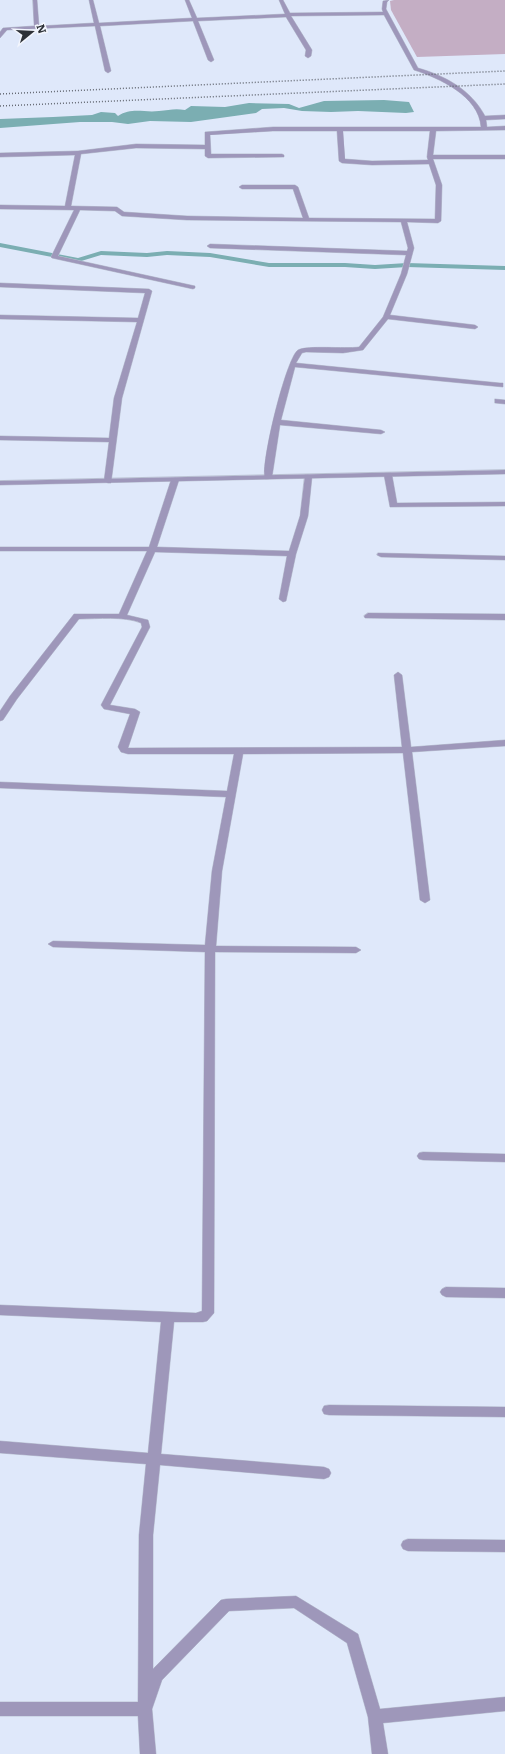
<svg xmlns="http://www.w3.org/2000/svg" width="505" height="1754" font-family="Literata,serif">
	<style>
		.green { fill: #c4aec4 }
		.water { fill: #7baeb2 }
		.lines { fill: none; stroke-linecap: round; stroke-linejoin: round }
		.stream { fill: #7baeb2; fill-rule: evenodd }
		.minor-casing { stroke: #bbc3d3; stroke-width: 1 }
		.tertiary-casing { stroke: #bbc3d3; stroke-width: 1 }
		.minor { fill: #9e97ba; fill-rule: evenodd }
		.tertiary { fill: #9e97ba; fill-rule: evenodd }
		.rail { stroke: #656a74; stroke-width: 1.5; stroke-dasharray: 1 2; stroke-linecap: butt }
	</style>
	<rect width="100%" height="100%" fill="#dfe8fa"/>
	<path class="green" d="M 394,0 L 505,0 L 505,54 L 417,57 L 391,10 L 390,1 Z"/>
	<path class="water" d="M 384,100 L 409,102 L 414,112 L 406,113 L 358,111 L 331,112 L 302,111 L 284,108 L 262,109 L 256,113 L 191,122 L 150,121 L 128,124 L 112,122 L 80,122 L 0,128 L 0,119 L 53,117 L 92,115 L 101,112 L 115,113 L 118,116 C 132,107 144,113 159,111 C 169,110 175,108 185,110 L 191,106 L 225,107 L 249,103 L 289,104 L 299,108 L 324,101 Z"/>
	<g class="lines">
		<path class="stream" d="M 0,243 L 78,258 L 101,251 L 147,253 L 167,251 L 210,253 L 269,263 L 345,263 L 375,265 L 407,263 L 505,266 L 505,270 L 407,267 L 375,269 L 345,267 L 269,267 L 210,257 L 167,255 L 147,257 L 101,255 L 78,262 L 0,247 Z"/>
		<g class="minor-casing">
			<path id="minor" d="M 33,0 L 37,0 L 39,26 L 94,23 L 89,0 L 93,0 L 99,23 L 192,18 L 185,0 L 189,0 L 197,18 L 285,14 L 279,0 L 283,0 L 290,13 L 383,12 L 382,9 L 383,1 L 389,0 L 387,2 L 386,9 L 418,68 C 446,76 471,90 485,116 L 505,115 L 505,119 L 486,120 L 487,127 L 505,126 L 505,130 L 436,131 L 433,155 L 505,155 L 505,159 L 433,159 L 442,185 L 441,221 L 438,223 L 407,222 L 414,248 L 407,274 L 390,315 L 475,325 L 478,327 L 475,329 L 388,319 L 363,350 L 343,353 L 306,352 L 302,353 L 296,363 L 500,383 L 503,383 L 503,387 L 295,367 L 281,420 L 381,430 L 385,432 L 381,434 L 280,425 L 272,477 L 268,479 L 265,479 C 260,465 286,358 298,350 C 307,345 345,349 359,347 L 383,317 L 401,274 L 406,255 L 210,248 L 207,246 L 210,244 L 407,251 L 408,248 L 401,222 L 187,220 L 122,216 L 115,211 L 80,210 L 58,256 L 195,286 L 195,288 L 193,289 L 52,258 L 51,257 L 74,210 L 0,209 L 0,205 L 65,206 L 75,155 L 0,157 L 0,153 L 78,151 L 136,144 L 205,145 L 205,132 L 273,127 L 481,127 C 479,96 439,78 414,70 L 384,15 L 291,16 L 312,50 L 311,56 L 308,58 L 305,56 L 306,50 L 286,17 L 198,21 L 214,60 L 211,62 L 208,60 L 193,21 L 100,26 L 111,71 L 108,73 L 105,71 L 95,26 L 7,30 L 0,38 L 0,32 L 3,28 L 34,26 ZM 273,131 L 337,131 L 339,161 L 342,163 L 372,165 L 429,164 L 436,185 L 435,219 L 309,218 L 298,187 L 295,185 L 242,185 L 239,187 L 242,189 L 293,189 L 303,218 L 187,216 L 124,212 L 117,207 L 71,206 L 81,154 L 136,148 L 205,149 L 205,156 L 208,158 L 284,157 L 284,155 L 282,154 L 211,154 L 210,135 ZM 343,131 L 430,131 L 427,157 L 428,160 L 372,161 L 345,159 Z
				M 0,283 L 149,289 L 152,291 L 122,398 L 111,483 L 108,483 L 104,481 L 109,442 L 0,440 L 0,436 L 109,438 L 114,398 L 137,322 L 0,319 L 0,315 L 138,318 L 145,293 L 0,287 Z
				M 495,399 L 505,400 L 505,404 L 495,403 Z
				M 385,473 L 391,473 L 392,475 L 397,503 L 505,502 L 505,506 L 390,507 L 384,475 Z
				M 305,475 L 308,475 L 312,477 L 308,516 L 296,554 L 286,601 L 283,602 L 279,599 L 287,556 L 155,552 L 127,615 L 148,620 L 150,627 L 110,705 L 135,709 L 140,712 L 128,748 L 402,747 L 394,675 L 398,672 L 402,675 L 411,747 L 505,740 L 505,746 L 412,752 L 430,900 L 425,903 L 420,900 L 403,753 L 243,754 L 222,871 L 216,946 L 356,947 L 361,950 L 356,953 L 215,952 L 214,1313 L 207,1321 L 203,1322 L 174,1322 L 161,1454 L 324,1467 L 329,1469 L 331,1473 L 329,1477 L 324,1479 L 160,1465 L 153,1535 L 153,1669 L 221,1600 L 226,1599 L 296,1596 L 358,1634 L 380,1709 L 505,1697 L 505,1711 L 383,1723 L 388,1754 L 372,1754 L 368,1717 L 347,1643 L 294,1608 L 229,1611 L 162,1680 L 152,1709 L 156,1754 L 140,1754 L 138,1716 L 0,1716 L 0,1702 L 138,1702 L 139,1535 L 146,1464 L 0,1453 L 0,1441 L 148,1453 L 161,1322 L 0,1315 L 0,1305 L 196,1313 L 202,1311 L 205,952 L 53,947 L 48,944 L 53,941 L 205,945 L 212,871 L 226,797 L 0,788 L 0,782 L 227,791 L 234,754 L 128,754 L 121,752 L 118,747 L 130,714 L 104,709 L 101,705 L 142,627 L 141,623 C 123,616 99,619 79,619 L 17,699 L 3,720 L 0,721 L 0,711 L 10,696 L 74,614 L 119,614 L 147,551 L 0,551 L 0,547 L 149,547 L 171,480 L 175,478 L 179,480 L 157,547 L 289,551 L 300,516 Z
				M 378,553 L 505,556 L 505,560 L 381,557 L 377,555 Z
				M 368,613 L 505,614 L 505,620 L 365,618 L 364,616 Z
				M 423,1152 L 505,1154 L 505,1162 L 423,1160 L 419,1159 L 417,1156 L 419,1153 Z
				M 446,1287 L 505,1288 L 505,1298 L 446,1297 L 442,1295 L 440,1292 L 442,1289 Z
				M 329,1405 L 505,1407 L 505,1417 L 329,1415 L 324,1414 L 322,1410 L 324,1406 Z
				M 408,1539 L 505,1540 L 505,1552 L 408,1551 L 403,1549 L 401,1545 L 403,1541 Z"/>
		</g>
		<g class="tertiary-casing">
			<path id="tertiary" d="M 505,470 L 505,474 L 0,485 L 0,481 Z"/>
		</g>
		<use href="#minor" class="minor"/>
		<use href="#tertiary" class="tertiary"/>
		<path class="rail" d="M 0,94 L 505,71
			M 0,106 L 505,84"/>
	</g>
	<g transform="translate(32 32) rotate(72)" stroke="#f2f5fd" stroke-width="3" paint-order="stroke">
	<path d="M0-3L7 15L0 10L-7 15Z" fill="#2d3137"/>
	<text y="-6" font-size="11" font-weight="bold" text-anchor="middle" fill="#2d3137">N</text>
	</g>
</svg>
